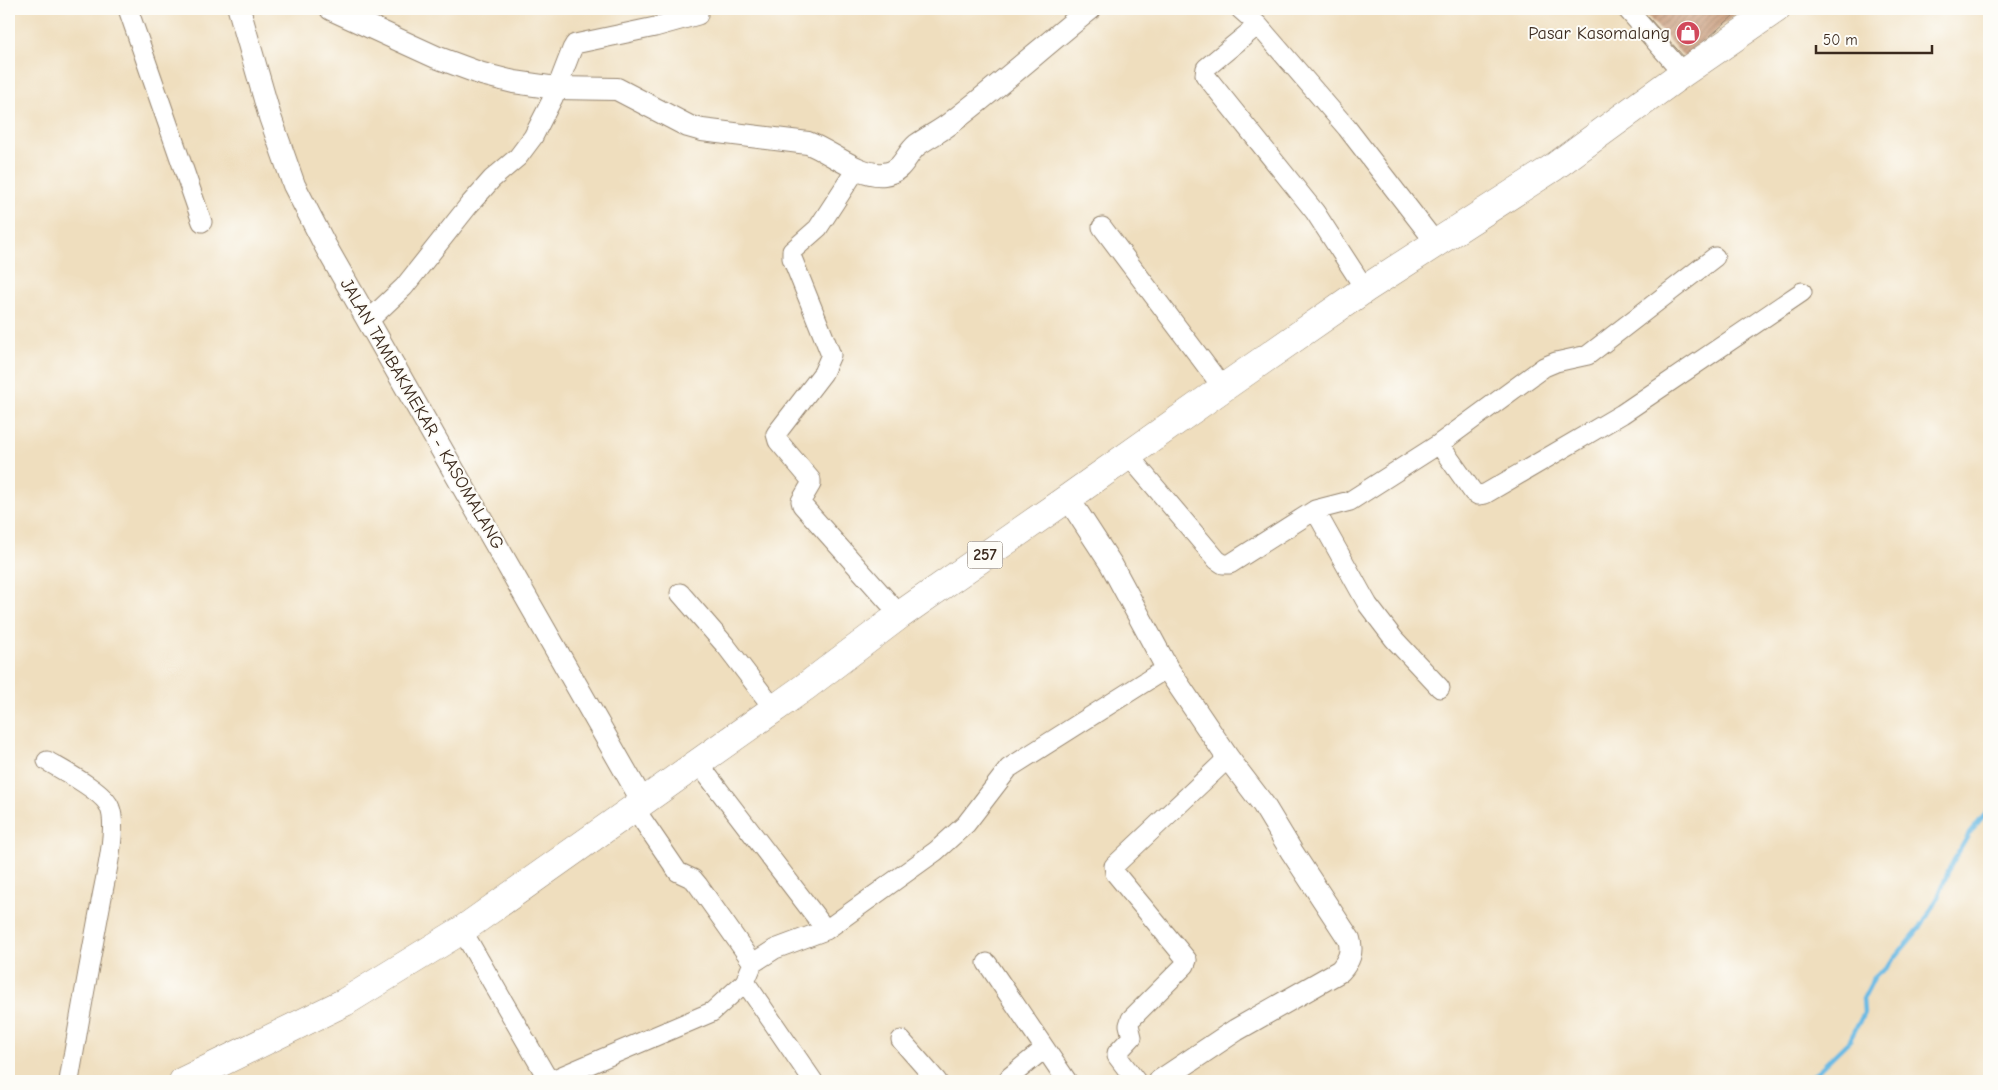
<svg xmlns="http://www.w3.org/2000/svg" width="1998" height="1090" font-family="'Comic Neue',sans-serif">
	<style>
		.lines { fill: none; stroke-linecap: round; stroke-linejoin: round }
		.stream { stroke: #69bae4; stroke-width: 4.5 }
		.building { fill: url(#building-hatch) }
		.minor-casing { stroke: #95846e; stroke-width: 21 }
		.tertiary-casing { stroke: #95846e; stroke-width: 24 }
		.primary-casing { stroke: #95846e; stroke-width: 29 }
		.minor { stroke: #fff; stroke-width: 19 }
		.tertiary { stroke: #fff; stroke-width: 22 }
		.primary { stroke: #fff; stroke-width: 28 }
		.labels { text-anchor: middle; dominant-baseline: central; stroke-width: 4; stroke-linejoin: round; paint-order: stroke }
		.shield { fill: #fdfcf7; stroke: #75695f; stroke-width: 1 }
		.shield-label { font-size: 16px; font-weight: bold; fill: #3b2a1e }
		.poi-label { font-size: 18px; fill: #3b2a1e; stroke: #fdfcf7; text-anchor: end }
		.street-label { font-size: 18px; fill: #3b2a1e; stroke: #fdfcf7 }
	</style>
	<defs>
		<pattern id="building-hatch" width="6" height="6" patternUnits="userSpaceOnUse" patternTransform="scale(1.25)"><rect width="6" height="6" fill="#c89a79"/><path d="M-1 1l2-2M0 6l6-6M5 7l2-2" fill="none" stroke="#a47e63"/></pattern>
	</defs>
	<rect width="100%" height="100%" fill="#fdfcf7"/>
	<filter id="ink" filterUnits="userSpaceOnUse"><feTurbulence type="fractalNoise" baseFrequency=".02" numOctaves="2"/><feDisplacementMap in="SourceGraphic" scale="10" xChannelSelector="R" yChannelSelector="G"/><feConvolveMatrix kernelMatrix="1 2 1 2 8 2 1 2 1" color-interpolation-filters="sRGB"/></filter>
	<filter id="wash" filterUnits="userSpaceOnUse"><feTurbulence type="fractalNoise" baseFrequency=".0096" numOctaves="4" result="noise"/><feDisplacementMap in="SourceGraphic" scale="20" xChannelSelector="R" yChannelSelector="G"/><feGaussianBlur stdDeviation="1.12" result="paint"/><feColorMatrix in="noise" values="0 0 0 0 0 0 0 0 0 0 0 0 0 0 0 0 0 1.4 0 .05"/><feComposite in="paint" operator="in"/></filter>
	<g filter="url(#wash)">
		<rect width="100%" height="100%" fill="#efdebe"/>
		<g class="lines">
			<path class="stream" d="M 1989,477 L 1989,480
				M 1804,1081 L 1820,1069 L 1850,1040 L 1864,1013 L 1863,999 L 1875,976 L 1886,968 L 1923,924 L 1938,897 L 1950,867 L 1969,834 L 1989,810"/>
		</g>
		<g id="blocks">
			<path class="building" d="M 1641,9 L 1741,9 L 1685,58 Z"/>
		</g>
	</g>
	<g filter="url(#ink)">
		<use href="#blocks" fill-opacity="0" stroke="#95846e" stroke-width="1"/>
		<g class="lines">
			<g class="minor-casing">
				<path id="minor" d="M 128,9 L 202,222
					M 1240,9 L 1258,25 L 1347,128 L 1435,242
					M 1627,9 L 1683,73
					M 1258,25 L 1206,68 L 1205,75 L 1315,212 L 1365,289
					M 857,168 L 818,228 L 792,251 L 792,258 L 831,355 L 823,373 L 776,434 L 778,441 L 811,480 L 811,484 L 801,501 L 802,505 L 900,615
					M 1102,227 L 1223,388
					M 369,320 L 404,287 L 469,205 L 492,179 L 518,157 L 533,137 L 553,98 L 572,49 L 575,44 L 655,27 L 698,15 L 698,9
					M 1439,444 L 1473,492 L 1478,495 L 1485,494 L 1622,414 L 1802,292
					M 1128,455 L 1217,560 L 1223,564 L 1230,564 L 1315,510 L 1350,501 L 1439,444 L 1544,367 L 1556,362 L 1588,355 L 1715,257
					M 1315,510 L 1368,605 L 1394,639 L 1440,688
					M 680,593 L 726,646 L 774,709
					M 47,761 C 62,770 105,792 110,808 C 118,828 105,879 101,902 C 90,961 79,1021 69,1081
					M 698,763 L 826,930
					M 635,809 L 678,872 L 693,879 L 698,885 L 753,963
					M 462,930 L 549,1081
					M 987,963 L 1067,1081
					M 745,982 L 813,1081
					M 901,1040 L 937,1081
					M 550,1081 L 712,1012 L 745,982 L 753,963 L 775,949 L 826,930 L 936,851 L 966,824 L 1009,768 L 1167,668
					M 1011,1081 L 1009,1078 L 1011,1076 L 1044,1049
					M 1136,1081 L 1117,1056 L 1117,1053 L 1132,1037 L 1129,1025 L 1131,1019 L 1185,965 L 1187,960 L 1115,873 L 1114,866 L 1228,758"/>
			</g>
			<g class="tertiary-casing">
				<path id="tertiary" d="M 239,9 L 270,117 L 294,185 L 326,247 L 643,802
					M 331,9 L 436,57 L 482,74 L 514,82 L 556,88 L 617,89 L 688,126 L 702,130 L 808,143 C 830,151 860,177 884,174 C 903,172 905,155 917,145 C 928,137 941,131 952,122 C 999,86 1044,46 1090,9
					M 1068,498 L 1111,564 L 1167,668 L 1228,758 L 1263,804 L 1292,852 L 1349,939 C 1353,952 1349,961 1340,971 L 1236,1030 L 1160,1081"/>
			</g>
			<g class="primary-casing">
				<path id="primary" d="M 183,1081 L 345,1002 L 462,930 L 805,687 L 900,615 L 1068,498 L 1223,388 L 1365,289 L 1554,167 L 1683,73 L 1776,9"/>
			</g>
			<use href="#minor" class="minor"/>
			<use href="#tertiary" class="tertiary"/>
			<use href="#primary" class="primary"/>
		</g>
	</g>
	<defs>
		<g id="shop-disc" transform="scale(1.25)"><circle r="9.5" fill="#d1495b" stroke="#fdfcf7"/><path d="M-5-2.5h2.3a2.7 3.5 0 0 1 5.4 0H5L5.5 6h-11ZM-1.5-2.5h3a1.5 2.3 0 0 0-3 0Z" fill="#fff"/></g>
	</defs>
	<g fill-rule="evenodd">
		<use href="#shop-disc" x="1688" y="33"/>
	</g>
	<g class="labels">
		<rect class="shield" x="967.5" y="541.5" width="35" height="27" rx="4"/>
		<g class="shield-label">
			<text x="985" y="555">257</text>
		</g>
		<g class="poi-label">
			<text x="1670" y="33">Pasar Kasomalang</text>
		</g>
		<g class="street-label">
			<text transform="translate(422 414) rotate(60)">JALAN TAMBAKMEKAR - KASOMALANG</text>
		</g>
	</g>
	<rect width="1998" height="1090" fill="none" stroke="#fdfcf7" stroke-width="30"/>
	<path d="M1816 45v8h116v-8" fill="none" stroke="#3b2a1e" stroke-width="2.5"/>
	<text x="1823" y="45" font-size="15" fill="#3b2a1e" stroke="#fdfcf7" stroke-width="4" paint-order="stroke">50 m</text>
</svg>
